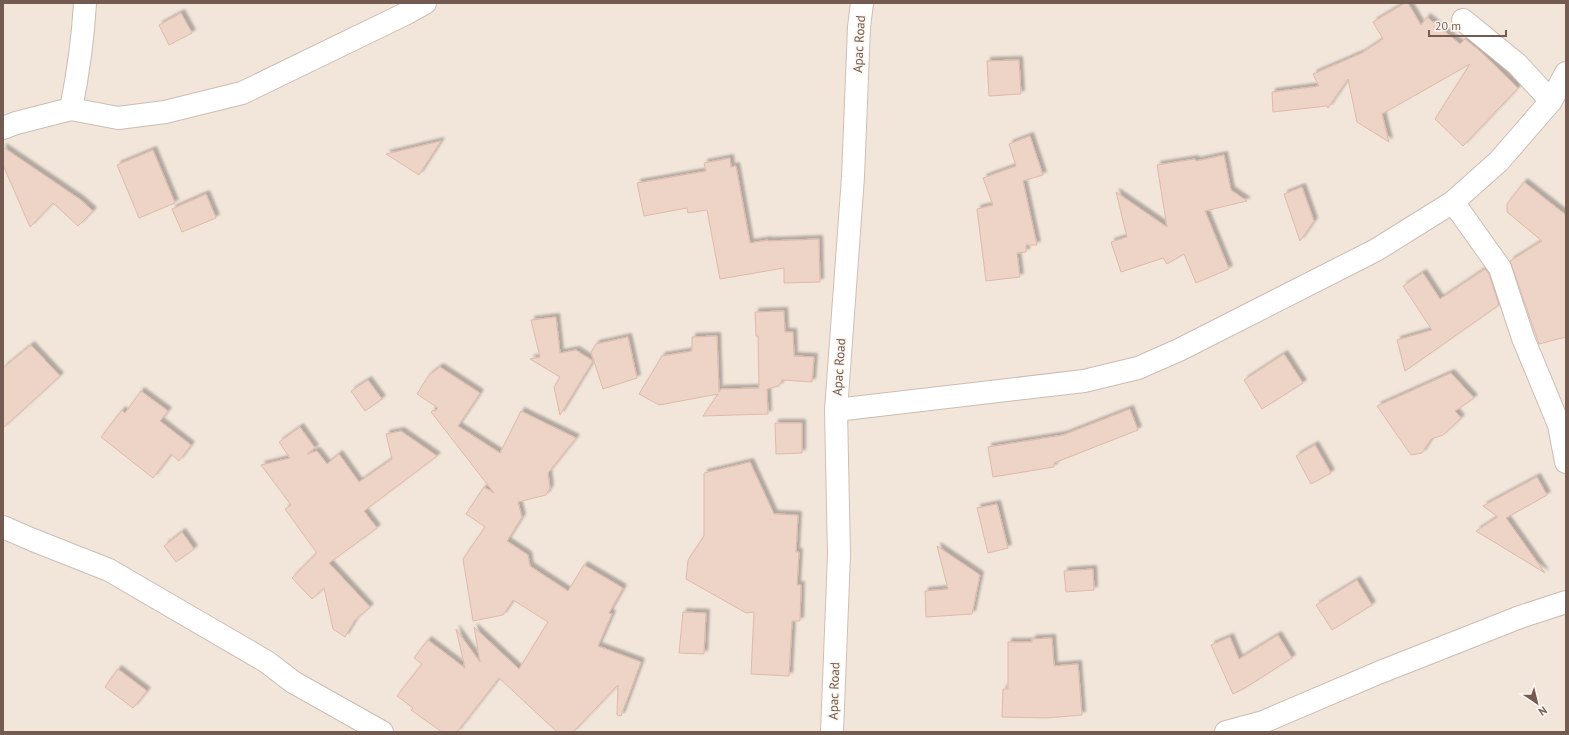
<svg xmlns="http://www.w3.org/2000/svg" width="1569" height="735" font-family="'PT Sans',sans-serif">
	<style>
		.residential { fill: #f2e6db }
		.building { fill: #eed3c7; stroke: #deb9a9; filter: url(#shadow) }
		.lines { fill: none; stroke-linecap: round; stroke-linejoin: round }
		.street-casing { stroke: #ccbcb3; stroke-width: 24 }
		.secondary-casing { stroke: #d1beb3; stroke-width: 24 }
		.street { stroke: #fff; stroke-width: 22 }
		.secondary { stroke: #fff; stroke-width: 22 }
		.labels { text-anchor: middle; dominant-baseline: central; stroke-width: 3.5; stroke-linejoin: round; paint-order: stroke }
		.street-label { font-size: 13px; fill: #745b51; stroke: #fef8f3 }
	</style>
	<defs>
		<filter id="shadow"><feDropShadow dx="3.5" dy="-3.5" stdDeviation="1" flood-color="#0004"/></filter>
	</defs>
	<rect width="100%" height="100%" fill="#fbf4ec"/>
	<path class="residential" d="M 3,3 L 1566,3 L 1566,732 L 3,732 Z"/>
	<path class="building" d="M 1405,3 L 1408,3 L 1421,25 L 1427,17 L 1460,44 L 1465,39 L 1480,51 L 1518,88 L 1463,146 L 1435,119 L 1470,64 L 1382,114 L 1389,142 L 1357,122 L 1348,79 L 1328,108 L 1327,106 L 1273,112 L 1272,92 L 1319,86 L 1313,74 L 1362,53 L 1383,39 L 1373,22 Z
		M 181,13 L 192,33 L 169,45 L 159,25 Z
		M 1019,60 L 1021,94 L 989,96 L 987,61 Z
		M 1030,136 L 1043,175 L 1023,181 L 1037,245 L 1026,245 L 1026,252 L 1017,253 L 1020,277 L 986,281 L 977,209 L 993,205 L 983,178 L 1016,166 L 1009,144 Z
		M 441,141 L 419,175 L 386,154 Z
		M 3,147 L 81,200 L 93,211 L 78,226 L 53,203 L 30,227 L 3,165 Z
		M 153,150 L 175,203 L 139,218 L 117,165 Z
		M 1224,155 L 1231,190 L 1247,201 L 1205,211 L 1229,269 L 1196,283 L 1184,254 L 1167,264 L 1163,258 L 1121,272 L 1111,242 L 1127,237 L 1116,192 L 1167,227 L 1157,165 L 1195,159 L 1196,161 Z
		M 730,158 L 731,167 L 736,166 L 750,243 L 768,240 L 768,241 L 819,239 L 820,282 L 784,283 L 784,268 L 720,279 L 707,210 L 688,213 L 687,208 L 644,216 L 637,183 L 706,171 L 704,163 Z
		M 1524,182 L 1566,215 L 1566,337 L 1539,344 L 1510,261 L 1542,241 L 1507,212 L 1507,204 Z
		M 1302,187 L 1314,221 L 1300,241 L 1284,194 Z
		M 206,194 L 216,218 L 182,232 L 172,209 Z
		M 1485,269 L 1489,274 L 1499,305 L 1405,371 L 1397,340 L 1432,330 L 1403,286 L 1423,273 L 1440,299 Z
		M 784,311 L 785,332 L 793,332 L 794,356 L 814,357 L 812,382 L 782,380 L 779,386 L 767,389 L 768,414 L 703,416 L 718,394 L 659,405 L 639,394 L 662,356 L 692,351 L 692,337 L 717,336 L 719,392 L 721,389 L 759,388 L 758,336 L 756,336 L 755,312 Z
		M 556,317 L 560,353 L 576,350 L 593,361 L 560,415 L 554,387 L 560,377 L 530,359 L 540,357 L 531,320 Z
		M 628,337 L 637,378 L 603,389 L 591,352 L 596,344 Z
		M 31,345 L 60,376 L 3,428 L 3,368 Z
		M 1284,354 L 1303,383 L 1262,409 L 1244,380 Z
		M 440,367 L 480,393 L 458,426 L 500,453 L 521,411 L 576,438 L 548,473 L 550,488 L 546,495 L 518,502 L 522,517 L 507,541 L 528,555 L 530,566 L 568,591 L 584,565 L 623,588 L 609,613 L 612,614 L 598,646 L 641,662 L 621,716 L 617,715 L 618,685 L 573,732 L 557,732 L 499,678 L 457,732 L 442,732 L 411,710 L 413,708 L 397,696 L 422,664 L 414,658 L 428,640 L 465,668 L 456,629 L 480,662 L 474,627 L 519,669 L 548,622 L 513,600 L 503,615 L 473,621 L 463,559 L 485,527 L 466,514 L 484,487 L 494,493 L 431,412 L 433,410 L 435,411 L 438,408 L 417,394 L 429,375 Z
		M 1451,373 L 1474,398 L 1455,411 L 1461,418 L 1443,435 L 1431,439 L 1422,453 L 1411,455 L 1377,406 Z
		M 368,380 L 382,399 L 365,411 L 351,391 Z
		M 141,391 L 168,411 L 160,421 L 191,445 L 179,461 L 171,454 L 153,478 L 101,437 L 122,410 L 125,413 Z
		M 1130,409 L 1138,430 L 1054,463 L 1054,467 L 993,477 L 988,447 L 1063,435 Z
		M 775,423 L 802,423 L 802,453 L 776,454 Z
		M 300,427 L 315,448 L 307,454 L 317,451 L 327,464 L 339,454 L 359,482 L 392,459 L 386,434 L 401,431 L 437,456 L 364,511 L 377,528 L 329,563 L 370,607 L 355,620 L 345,637 L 333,629 L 324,588 L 312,599 L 292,578 L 316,554 L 316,552 L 285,509 L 291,505 L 261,465 L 290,458 L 279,442 Z
		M 1315,445 L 1331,473 L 1311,484 L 1296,456 Z
		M 750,462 L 774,514 L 798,515 L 796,552 L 799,552 L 797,585 L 801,585 L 800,621 L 792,621 L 789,676 L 751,674 L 754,612 L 746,613 L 686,579 L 688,560 L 704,536 L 704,473 Z
		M 1537,477 L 1547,495 L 1506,518 L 1545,573 L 1476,531 L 1498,517 L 1483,506 Z
		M 997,504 L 1008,548 L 988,553 L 977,508 Z
		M 182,532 L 194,549 L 176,562 L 164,546 Z
		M 937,546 L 980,575 L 972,614 L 926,617 L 925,591 L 948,589 Z
		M 1093,569 L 1094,590 L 1066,592 L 1064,571 Z
		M 1357,580 L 1372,605 L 1332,630 L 1316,605 Z
		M 683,612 L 706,613 L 704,654 L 679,653 Z
		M 1278,635 L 1292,658 L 1245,688 L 1233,694 L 1211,645 L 1230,637 L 1239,659 Z
		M 1052,638 L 1054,666 L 1078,664 L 1082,715 L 1047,718 L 1002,717 L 1003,689 L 1008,689 L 1008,642 L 1032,642 L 1032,639 Z
		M 118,669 L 147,691 L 133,708 L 105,687 Z"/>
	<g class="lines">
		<g class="street-casing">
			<path id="street" d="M 1463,20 L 1517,64 L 1551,101
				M 71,109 C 78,74 83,39 85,3
				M 3,128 L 16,123 L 71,109 L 118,118 L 165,112 L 242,93 L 407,13 L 425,3
				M 1453,202 L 1500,268 L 1523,338 L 1559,425 L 1566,462
				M 836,410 L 1084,381 L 1138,368 L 1179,350 L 1376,250 L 1453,202 L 1499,161 L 1551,101 L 1566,73
				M 3,527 L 33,540 L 109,570 L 267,662 L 293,682 L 382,732
				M 1226,732 L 1263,722 L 1378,673 L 1520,617 L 1566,602"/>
		</g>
		<g class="secondary-casing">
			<path id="secondary" d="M 832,732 L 839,555 L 836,410 L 853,177 L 859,27 L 862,3"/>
		</g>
		<use href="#street" class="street"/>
		<use href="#secondary" class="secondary"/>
	</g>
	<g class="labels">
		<g class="street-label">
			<text transform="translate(859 44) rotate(-87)">Apac Road</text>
			<text transform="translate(839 367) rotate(-86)">Apac Road</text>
			<text transform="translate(834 691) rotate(-88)">Apac Road</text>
		</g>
	</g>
	<rect width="1569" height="735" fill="none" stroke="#745b51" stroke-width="8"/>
	<g transform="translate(1537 703) rotate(145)" stroke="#fef8f3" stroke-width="3" paint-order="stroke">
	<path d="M0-3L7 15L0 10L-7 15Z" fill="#745b51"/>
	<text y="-6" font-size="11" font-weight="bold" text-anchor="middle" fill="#745b51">N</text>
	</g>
	<path d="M1429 30v6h77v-6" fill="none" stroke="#745b51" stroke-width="2"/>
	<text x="1435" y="30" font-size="12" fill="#745b51" stroke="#fef8f3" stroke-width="3" paint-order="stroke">20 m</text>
</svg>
